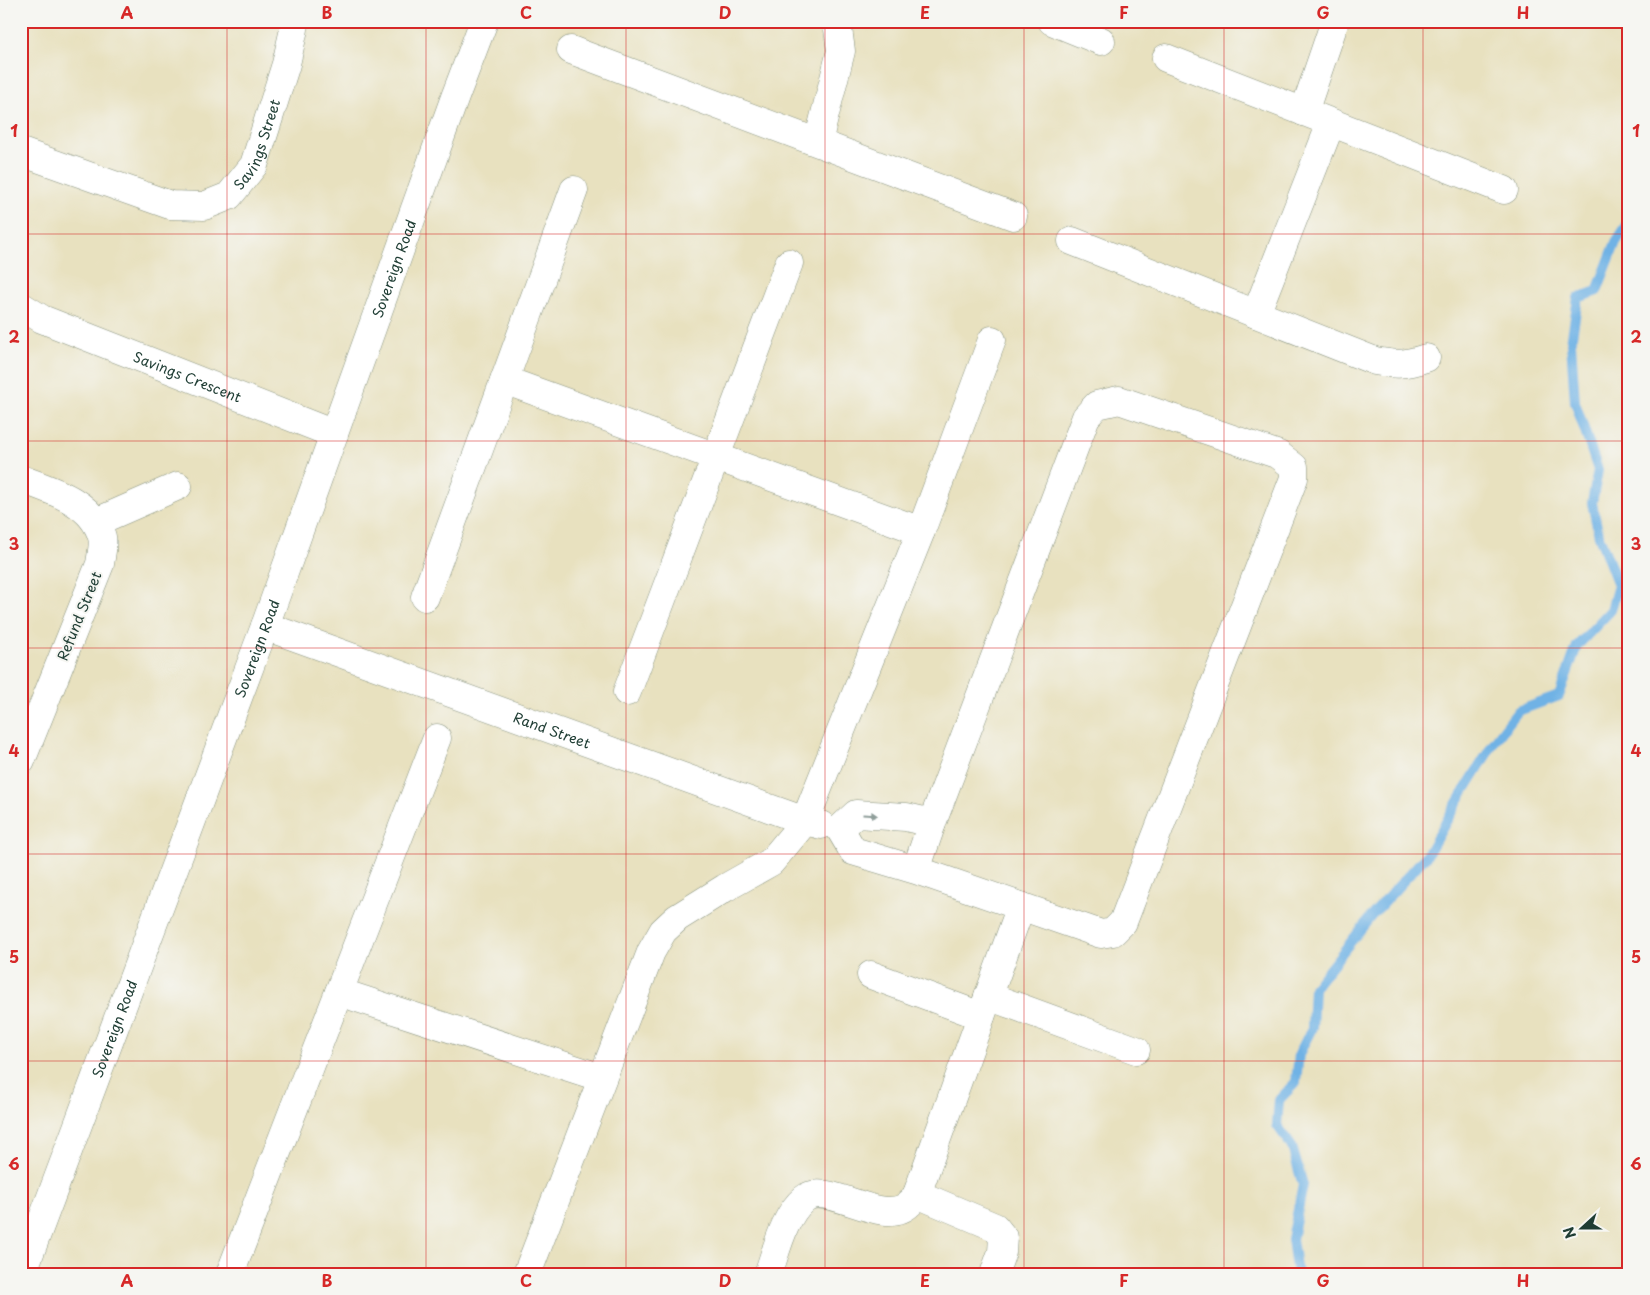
<svg xmlns="http://www.w3.org/2000/svg" width="1650" height="1295" font-family="'Playpen Sans',sans-serif">
	<style>
		.lines { fill: none; stroke-linecap: round; stroke-linejoin: round }
		.stream { stroke: #6fb2e5; stroke-width: 10 }
		.minor-casing { stroke: #848f7a; stroke-width: 29 }
		.minor { stroke: #fff; stroke-width: 28 }
		.oneway { fill: #8f9e9a }
		.grid { fill: none; stroke: #d62828; stroke-width: 1; stroke-opacity: 0.55 }
		.labels { text-anchor: middle; dominant-baseline: central; stroke-width: 4; stroke-linejoin: round; paint-order: stroke }
		.street-label { font-size: 14px; fill: #1f3d34; stroke: #f6f6f2 }
		.neatline { fill: none; stroke: #d62828; stroke-width: 2 }
		.grid-label { font-size: 16px; text-anchor: middle; font-weight: bold; fill: #d62828 }
	</style>
	<rect width="100%" height="100%" fill="#f6f6f2"/>
	<filter id="ink" filterUnits="userSpaceOnUse"><feTurbulence type="fractalNoise" baseFrequency=".02" numOctaves="2"/><feDisplacementMap in="SourceGraphic" scale="10" xChannelSelector="R" yChannelSelector="G"/><feConvolveMatrix kernelMatrix="1 2 1 2 8 2 1 2 1" color-interpolation-filters="sRGB"/></filter>
	<filter id="wash" filterUnits="userSpaceOnUse"><feTurbulence type="fractalNoise" baseFrequency=".0096" numOctaves="4" result="noise"/><feDisplacementMap in="SourceGraphic" scale="20" xChannelSelector="R" yChannelSelector="G"/><feGaussianBlur stdDeviation="1.12" result="paint"/><feColorMatrix in="noise" values="0 0 0 0 0 0 0 0 0 0 0 0 0 0 0 0 0 1.4 0 .05"/><feComposite in="paint" operator="in"/></filter>
	<g filter="url(#wash)">
		<rect width="100%" height="100%" fill="#e8e1bf"/>
		<g class="lines">
			<path class="stream" d="M 1297,1274 L 1292,1239 L 1303,1185 L 1292,1147 L 1277,1125 L 1279,1100 L 1296,1082 L 1299,1054 L 1312,1028 L 1314,988 L 1373,914 L 1427,855 L 1458,801 L 1495,741 L 1518,711 L 1559,696 L 1577,646 L 1611,610 L 1618,585 L 1599,536 L 1592,503 L 1598,470 L 1575,402 L 1571,343 L 1578,298 L 1597,291 L 1616,242 L 1629,222"/>
		</g>
	</g>
	<g filter="url(#ink)">
		<g class="lines">
			<g class="minor-casing">
				<g id="minor">
					<path d="M 1052,21 L 1101,41"/>
					<path d="M 571,50 L 1013,216"/>
					<path d="M 1166,58 L 1504,190"/>
					<path d="M 1304,112 L 1335,21"/>
					<path d="M 818,142 L 841,51 L 837,21"/>
					<path id="s1" d="M 21,152 L 170,205 L 204,206 L 229,196 L 254,165 L 286,64 L 294,29 L 293,21"/>
					<path d="M 1072,241 L 1375,361 C 1397,365 1404,365 1426,358"/>
					<path id="s2" d="M 21,306 L 42,319 L 334,434"/>
					<path d="M 1256,314 L 1331,123"/>
					<path d="M 504,380 L 921,531"/>
					<path d="M 21,479 C 51,490 93,502 102,537 C 104,545 101,556 100,564 L 21,761"/>
					<path d="M 96,522 L 178,486"/>
					<path d="M 425,597 L 574,190"/>
					<path id="s3" d="M 265,626 L 805,821 L 821,825"/>
					<path d="M 627,692 L 789,263"/>
					<path d="M 840,829 L 853,851 L 916,870 L 1101,934 L 1113,932 L 1123,922 L 1294,478 L 1294,467 L 1279,455 L 1119,400 L 1097,405 L 1086,417 L 932,823 L 916,870"/>
					<path d="M 840,829 L 856,814 L 906,817 L 932,823"/>
					<path d="M 871,975 L 981,1016"/>
					<path d="M 339,992 L 602,1078"/>
					<path d="M 988,996 L 1136,1050"/>
					<path d="M 917,1194 L 995,1227 L 1003,1237 L 1002,1252 L 994,1274"/>
					<path id="s4" d="M 22,1274 L 265,626 L 455,97 L 484,21"/>
					<path d="M 230,1274 L 437,738"/>
					<path d="M 527,1274 L 651,952 L 663,931 L 677,918 L 725,888 L 771,862 L 805,821 L 921,531 L 992,340"/>
					<path d="M 768,1274 C 777,1249 784,1216 804,1199 C 827,1179 884,1230 910,1203 C 913,1201 915,1197 917,1194 L 1021,906"/>
				</g>
			</g>
			<use href="#minor" class="minor"/>
		</g>
		<defs><path id="oneway-solid" d="M-6-.8H1V-3.2L6.5 0L1 3.2V.8H-6Z" transform="scale(1.25)"/></defs>
		<use class="oneway" href="#oneway-solid" transform="translate(870 815) rotate(3)"/>
	</g>
	<path class="grid" d="M 227,21 L 227,1274M 426,21 L 426,1274M 626,21 L 626,1274M 825,21 L 825,1274M 1024,21 L 1024,1274M 1224,21 L 1224,1274M 1423,21 L 1423,1274M 21,234 L 1629,234M 21,441 L 1629,441M 21,648 L 1629,648M 21,854 L 1629,854M 21,1061 L 1629,1061"/>
	<g class="labels">
		<g class="street-label">
			<text stroke="none"><textPath href="#s1" startOffset="279">Savings Street</textPath></text>
			<text stroke="none"><textPath href="#s4" startOffset="1072">Sovereign Road</textPath></text>
			<text stroke="none"><textPath href="#s2" startOffset="181">Savings Crescent</textPath></text>
			<text transform="translate(79 616) rotate(-68)">Refund Street</text>
			<text stroke="none"><textPath href="#s4" startOffset="668">Sovereign Road</textPath></text>
			<text stroke="none"><textPath href="#s3" startOffset="305">Rand Street</textPath></text>
			<text stroke="none"><textPath href="#s4" startOffset="262">Sovereign Road</textPath></text>
		</g>
	</g>
	<rect width="1650" height="1295" fill="none" stroke="#f6f6f2" stroke-width="55"/>
	<g transform="translate(1582 1228) rotate(249)" stroke="#f6f6f2" stroke-width="4" paint-order="stroke">
	<path d="M0-4L9 19L0 12L-9 19Z" fill="#1f3d34"/>
	<text y="-8" font-size="14" font-weight="bold" text-anchor="middle" fill="#1f3d34">N</text>
	</g>
	<rect x="28" y="28" width="1594" height="1240" class="neatline"/>
	<g class="grid-label">
		<text x="127" y="19">A</text>
		<text x="327" y="19">B</text>
		<text x="526" y="19">C</text>
		<text x="725" y="19">D</text>
		<text x="925" y="19">E</text>
		<text x="1124" y="19">F</text>
		<text x="1323" y="19">G</text>
		<text x="1523" y="19">H</text>
		<text x="14" y="137">1</text>
		<text x="1636" y="137">1</text>
		<text x="14" y="343">2</text>
		<text x="1636" y="343">2</text>
		<text x="14" y="550">3</text>
		<text x="1636" y="550">3</text>
		<text x="14" y="757">4</text>
		<text x="1636" y="757">4</text>
		<text x="14" y="963">5</text>
		<text x="1636" y="963">5</text>
		<text x="14" y="1170">6</text>
		<text x="1636" y="1170">6</text>
		<text x="127" y="1287">A</text>
		<text x="327" y="1287">B</text>
		<text x="526" y="1287">C</text>
		<text x="725" y="1287">D</text>
		<text x="925" y="1287">E</text>
		<text x="1124" y="1287">F</text>
		<text x="1323" y="1287">G</text>
		<text x="1523" y="1287">H</text>
	</g>
</svg>
